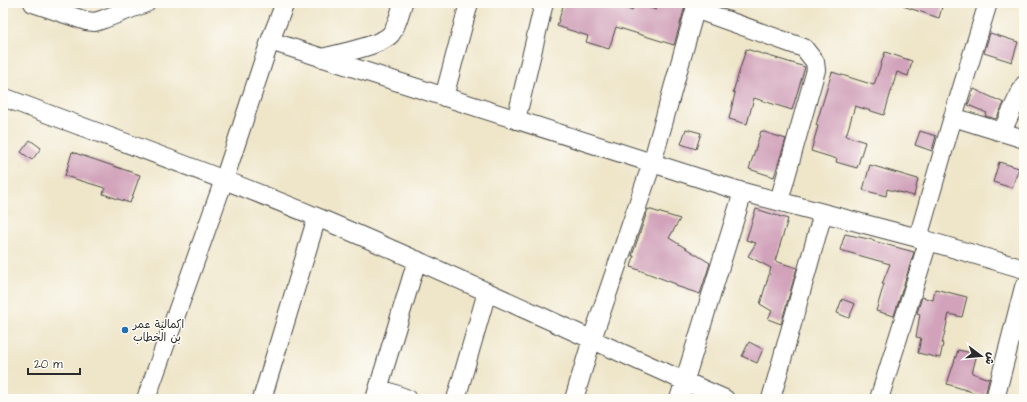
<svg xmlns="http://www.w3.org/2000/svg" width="1027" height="402" font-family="'Architects Daughter','Playpen Sans Arabic',sans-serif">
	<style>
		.building { fill: #d1a2ba }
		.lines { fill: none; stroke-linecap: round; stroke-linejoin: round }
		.minor-casing { stroke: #484743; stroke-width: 20 }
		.minor { stroke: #fff; stroke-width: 18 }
		.poi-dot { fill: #1f6fb2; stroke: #fdfcf7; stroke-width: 1.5 }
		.labels { text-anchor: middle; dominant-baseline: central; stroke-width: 3; stroke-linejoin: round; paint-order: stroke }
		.poi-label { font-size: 11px; fill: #2b2b2b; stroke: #fdfcf7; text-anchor: start }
	</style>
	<rect width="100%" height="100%" fill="#fdfcf7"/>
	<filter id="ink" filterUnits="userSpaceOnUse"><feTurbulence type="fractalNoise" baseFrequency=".025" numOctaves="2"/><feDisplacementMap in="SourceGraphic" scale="8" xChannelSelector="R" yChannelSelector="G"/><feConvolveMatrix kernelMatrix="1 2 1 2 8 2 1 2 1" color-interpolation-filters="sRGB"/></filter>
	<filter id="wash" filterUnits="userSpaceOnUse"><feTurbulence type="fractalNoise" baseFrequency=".012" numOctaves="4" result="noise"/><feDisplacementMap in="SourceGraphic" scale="16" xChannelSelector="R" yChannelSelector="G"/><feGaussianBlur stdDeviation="0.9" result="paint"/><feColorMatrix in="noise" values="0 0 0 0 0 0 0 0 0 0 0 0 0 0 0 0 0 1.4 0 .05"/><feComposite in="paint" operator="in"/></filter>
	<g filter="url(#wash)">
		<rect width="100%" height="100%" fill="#efe6ca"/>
		<g id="blocks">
			<path class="building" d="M 564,3 L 615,3 L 632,11 L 634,3 L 656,10 L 658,3 L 686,3 L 674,45 L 616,27 L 609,49 L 586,42 L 588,36 L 557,26 Z
				M 903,3 L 943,3 L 939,18 L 903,6 Z
				M 990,33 L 1018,42 L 1012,62 L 984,53 Z
				M 746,49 L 805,67 L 792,110 L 754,98 L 747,124 L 729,119 L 735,93 L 733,92 Z
				M 885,52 L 912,61 L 908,76 L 897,72 L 884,115 L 855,106 L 846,136 L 865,142 L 857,168 L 836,162 L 837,159 L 811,151 L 818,126 L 816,125 L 832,72 L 874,85 Z
				M 974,89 L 1004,103 L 996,119 L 985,116 L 987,113 L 968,105 Z
				M 686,129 L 701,133 L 696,149 L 681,144 Z
				M 761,131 L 786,139 L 774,177 L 749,169 Z
				M 920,131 L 936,136 L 932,151 L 915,145 Z
				M 30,140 L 41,148 L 32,160 L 21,152 Z
				M 72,152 L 140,175 L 130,203 L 103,194 L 105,188 L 65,176 Z
				M 999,162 L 1019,168 L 1012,188 L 993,182 Z
				M 870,165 L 918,179 L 914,196 L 887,189 L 886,196 L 863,190 Z
				M 648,209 L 680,219 L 669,238 L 710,263 L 700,294 L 676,286 L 676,284 L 631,267 L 634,256 L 632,256 Z
				M 756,209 L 788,219 L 775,261 L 797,268 L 781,324 L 768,319 L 772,311 L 760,304 L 771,268 L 748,256 L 756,243 L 746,240 Z
				M 845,234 L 873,240 L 873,241 L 914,252 L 894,316 L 876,311 L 884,284 L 882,284 L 890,264 L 840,250 Z
				M 935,289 L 967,297 L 962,317 L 949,314 L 942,344 L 943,344 L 940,358 L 918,353 L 921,338 L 916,337 L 920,314 L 917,313 L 922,297 L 933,300 Z
				M 842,299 L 855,304 L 849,318 L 837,313 Z
				M 749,342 L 763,349 L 757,363 L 742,356 Z
				M 958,350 L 977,354 L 972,373 L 989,379 L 985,396 L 947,384 Z"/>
		</g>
	</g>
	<g filter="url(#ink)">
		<use href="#blocks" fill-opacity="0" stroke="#484743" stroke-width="1"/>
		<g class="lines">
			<g class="minor-casing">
				<path id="minor" d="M 33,3 L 86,21 L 95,22 L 104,19 L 146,3
					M 695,9 L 804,48 L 815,62 L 816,70 L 779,201
					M 270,41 L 285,3
					M 321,58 C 337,54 381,46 391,34 C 397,26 400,13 403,3
					M 3,97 C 108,137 215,174 319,218 C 455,275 589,340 725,399
					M 444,97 L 469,3
					M 953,117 L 1024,139
					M 516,120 L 544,3
					M 1002,131 L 1024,85
					M 918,238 L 953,117 L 988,3
					M 379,388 L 408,399
					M 146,399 L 224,180 L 270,41 L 743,192 L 918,238 L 1024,269
					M 262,399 L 317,217
					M 375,399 L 417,260
					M 456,399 L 487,292
					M 574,399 L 592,339 L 652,163 L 697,3
					M 679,399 L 743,192
					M 771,399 L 823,213
					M 879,399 L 928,242
					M 995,399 L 1024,287"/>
			</g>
			<use href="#minor" class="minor"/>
		</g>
	</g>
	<circle class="poi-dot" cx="125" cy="330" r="4"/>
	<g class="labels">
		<g class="poi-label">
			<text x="133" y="324">اكمالية عمر<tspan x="133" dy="13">بن الخطاب</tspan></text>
		</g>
	</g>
	<rect width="1027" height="402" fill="none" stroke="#fdfcf7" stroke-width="16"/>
	<g transform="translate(981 356) rotate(106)" stroke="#fdfcf7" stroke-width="3" paint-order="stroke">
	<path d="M0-3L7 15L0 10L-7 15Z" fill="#2b2b2b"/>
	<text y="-6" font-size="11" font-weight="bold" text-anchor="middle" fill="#2b2b2b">ش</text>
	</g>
	<path d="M28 368v6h52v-6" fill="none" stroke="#2b2b2b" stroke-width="2"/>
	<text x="34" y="368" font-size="12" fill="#2b2b2b" stroke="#fdfcf7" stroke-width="3" paint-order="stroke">20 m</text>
</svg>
